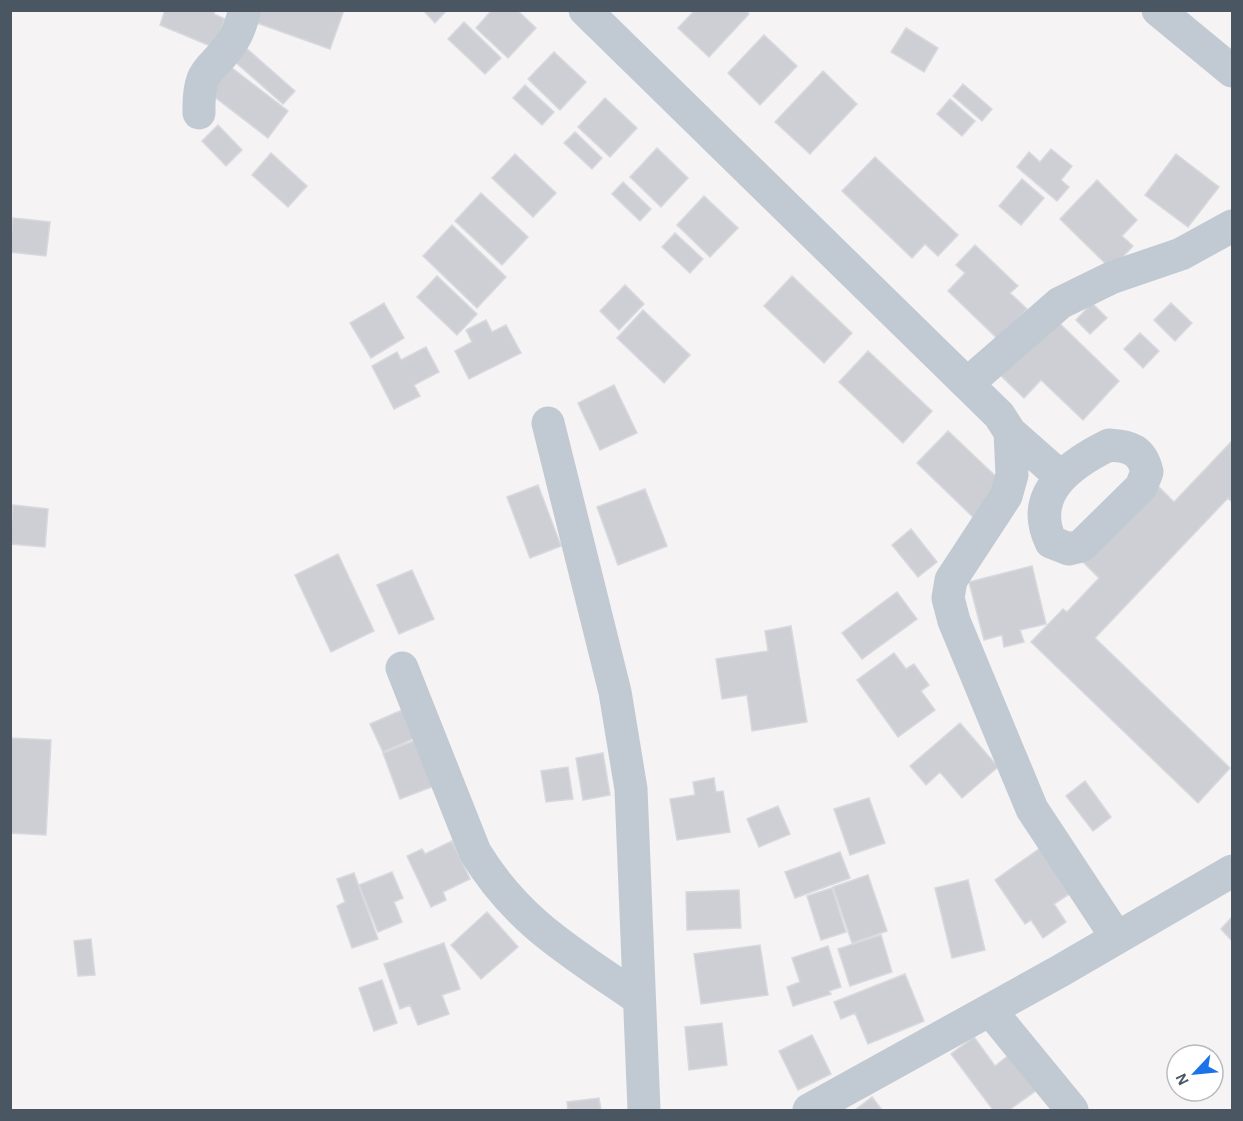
<svg xmlns="http://www.w3.org/2000/svg" width="1243" height="1121" font-family="'Alegreya Sans',sans-serif">
	<style>
		.building { fill: #cdcfd5; stroke: #d7d9de; stroke-width: 1.5 }
		.lines { fill: none; stroke-linecap: round; stroke-linejoin: round }
		.minor { stroke: #c1cad2; stroke-width: 33 }
	</style>
	<rect width="100%" height="100%" fill="#f5f3f3"/>
	<path class="building" d="M 165,10 L 215,10 L 214,14 L 225,19 L 213,47 L 160,25 Z
		M 262,10 L 344,10 L 330,49 L 257,23 Z
		M 423,10 L 447,10 L 435,23 Z
		M 492,10 L 517,10 L 536,28 L 508,58 L 476,28 Z
		M 695,10 L 746,10 L 749,14 L 709,57 L 678,28 Z
		M 464,22 L 501,58 L 485,74 L 448,39 Z
		M 906,28 L 938,48 L 924,72 L 891,52 Z
		M 764,35 L 797,66 L 760,105 L 728,73 Z
		M 245,47 L 295,91 L 283,104 L 234,61 Z
		M 554,52 L 586,82 L 560,110 L 528,79 Z
		M 223,61 L 288,111 L 268,138 L 203,88 Z
		M 823,71 L 857,104 L 810,154 L 775,122 Z
		M 963,84 L 992,109 L 982,121 L 953,96 Z
		M 525,85 L 554,112 L 542,125 L 513,98 Z
		M 605,98 L 637,128 L 610,157 L 578,127 Z
		M 950,99 L 975,121 L 962,136 L 937,114 Z
		M 218,125 L 242,150 L 226,166 L 202,141 Z
		M 575,132 L 602,158 L 592,169 L 564,143 Z
		M 657,148 L 688,178 L 661,207 L 630,177 Z
		M 1051,149 L 1072,166 L 1061,180 L 1069,187 L 1057,201 L 1017,167 L 1029,152 L 1040,162 Z
		M 271,153 L 307,186 L 288,207 L 252,175 Z
		M 515,154 L 556,193 L 533,217 L 492,178 Z
		M 1176,154 L 1219,187 L 1188,227 L 1145,195 Z
		M 875,157 L 958,235 L 938,256 L 925,244 L 912,258 L 842,191 Z
		M 1022,179 L 1044,198 L 1021,225 L 999,206 Z
		M 1097,180 L 1137,220 L 1122,236 L 1133,246 L 1111,269 L 1060,219 Z
		M 623,182 L 651,209 L 640,221 L 612,194 Z
		M 481,193 L 528,237 L 502,265 L 455,221 Z
		M 704,196 L 738,228 L 710,257 L 677,225 Z
		M 13,218 L 50,222 L 46,256 L 10,252 Z
		M 452,225 L 506,277 L 477,308 L 423,256 Z
		M 675,233 L 703,259 L 690,273 L 662,247 Z
		M 975,245 L 1018,286 L 1010,293 L 1027,309 L 1015,322 L 1003,344 L 948,291 L 965,273 L 956,265 Z
		M 437,276 L 477,314 L 457,335 L 417,297 Z
		M 792,276 L 852,333 L 824,363 L 764,306 Z
		M 625,285 L 644,304 L 619,330 L 600,311 Z
		M 384,303 L 404,338 L 371,358 L 350,323 Z
		M 1092,303 L 1107,318 L 1090,334 L 1076,320 Z
		M 1171,303 L 1192,323 L 1175,341 L 1154,320 Z
		M 643,310 L 690,355 L 664,383 L 617,338 Z
		M 1051,315 L 1119,381 L 1083,420 L 1041,380 L 1024,398 L 997,372 Z
		M 486,320 L 492,332 L 506,325 L 521,353 L 469,379 L 455,351 L 472,342 L 466,330 Z
		M 1140,333 L 1159,351 L 1143,368 L 1124,349 Z
		M 426,347 L 439,372 L 414,385 L 420,396 L 394,409 L 372,366 L 397,352 L 401,360 Z
		M 868,351 L 932,411 L 903,443 L 839,382 Z
		M 614,385 L 637,433 L 600,450 L 578,403 Z
		M 948,431 L 1006,486 L 975,519 L 917,463 Z
		M 1232,441 L 1232,502 L 1228,498 L 1095,638 L 1230,768 L 1198,803 L 1031,642 L 1063,609 L 1067,612 L 1099,578 L 1081,560 L 1155,483 L 1174,502 Z
		M 538,485 L 561,546 L 530,558 L 507,497 Z
		M 645,489 L 667,546 L 618,565 L 597,507 Z
		M 13,505 L 48,509 L 45,547 L 10,544 Z
		M 911,529 L 937,562 L 918,577 L 892,545 Z
		M 338,554 L 374,631 L 331,652 L 295,575 Z
		M 1032,566 L 1046,624 L 1020,630 L 1024,642 L 1004,647 L 1002,635 L 984,640 L 969,582 Z
		M 412,570 L 434,619 L 399,634 L 377,585 Z
		M 897,592 L 917,619 L 862,659 L 842,633 Z
		M 791,626 L 807,722 L 752,731 L 747,695 L 722,699 L 716,659 L 768,651 L 765,631 Z
		M 894,653 L 906,669 L 914,664 L 929,685 L 921,691 L 935,710 L 898,737 L 857,680 Z
		M 409,707 L 415,738 L 383,752 L 370,724 Z
		M 960,723 L 998,767 L 962,798 L 940,772 L 926,785 L 910,766 Z
		M 10,738 L 51,740 L 46,835 L 10,833 Z
		M 416,740 L 434,786 L 400,799 L 383,753 Z
		M 603,753 L 610,795 L 583,800 L 576,758 Z
		M 568,767 L 573,799 L 546,802 L 541,771 Z
		M 714,778 L 716,792 L 723,791 L 730,832 L 677,840 L 670,799 L 695,795 L 693,782 Z
		M 1085,781 L 1111,817 L 1093,831 L 1066,796 Z
		M 869,798 L 885,843 L 850,855 L 834,809 Z
		M 778,806 L 790,834 L 759,847 L 747,819 Z
		M 452,841 L 470,879 L 443,892 L 446,900 L 431,907 L 407,856 L 422,849 L 425,854 Z
		M 1046,844 L 1077,889 L 1054,904 L 1066,922 L 1043,938 L 1031,920 L 1025,924 L 995,880 Z
		M 840,852 L 850,878 L 795,898 L 785,872 Z
		M 392,872 L 403,898 L 394,902 L 402,922 L 378,932 L 359,885 Z
		M 354,873 L 378,939 L 352,948 L 337,906 L 345,902 L 337,879 Z
		M 868,875 L 887,931 L 852,943 L 833,887 Z
		M 968,880 L 985,950 L 952,958 L 935,888 Z
		M 832,888 L 846,932 L 821,940 L 807,896 Z
		M 739,890 L 741,928 L 687,930 L 686,892 Z
		M 487,912 L 518,947 L 481,979 L 451,945 Z
		M 1232,917 L 1232,941 L 1221,929 Z
		M 881,935 L 892,972 L 850,986 L 838,949 Z
		M 91,939 L 95,975 L 78,976 L 74,941 Z
		M 444,943 L 460,989 L 442,995 L 449,1014 L 418,1025 L 410,1005 L 400,1009 L 384,964 Z
		M 760,945 L 768,995 L 701,1004 L 694,954 Z
		M 828,946 L 841,987 L 829,991 L 831,994 L 793,1006 L 787,987 L 800,982 L 792,958 Z
		M 905,974 L 924,1021 L 868,1044 L 855,1013 L 841,1019 L 834,1002 Z
		M 382,980 L 397,1023 L 374,1031 L 359,988 Z
		M 722,1023 L 727,1065 L 689,1070 L 685,1027 Z
		M 812,1035 L 831,1074 L 798,1090 L 779,1051 Z
		M 974,1037 L 995,1066 L 1014,1051 L 1041,1087 L 1009,1110 L 993,1110 L 951,1054 Z
		M 872,1097 L 882,1110 L 855,1110 Z
		M 599,1098 L 601,1110 L 568,1110 L 567,1102 Z"/>
	<g class="lines">
		<path class="minor" d="M 585,10 L 999,415 L 1010,432 L 1061,477
			M 1158,10 L 1232,71
			M 199,113 C 198,61 214,74 235,37 C 240,29 242,19 245,10
			M 967,384 L 1060,303 L 1111,278 L 1181,254 L 1232,226
			M 548,423 L 615,692 L 631,789 L 644,1110
			M 1010,432 L 1012,475 L 1006,496 L 951,580 L 948,598 L 954,621 L 1032,809 L 1117,938
			M 1109,445 C 1130,446 1142,450 1147,472 L 1141,487 L 1081,546 L 1069,549 L 1051,542 C 1028,494 1070,464 1109,445 Z
			M 402,668 L 475,852 C 518,923 573,953 639,999
			M 990,1010 L 1072,1110
			M 809,1110 L 1060,971 L 1232,871"/>
	</g>
	<rect width="1243" height="1121" fill="none" stroke="#4a5661" stroke-width="24"/>
	<g transform="translate(1195 1073) rotate(244)"><circle r="28" fill="#ffffff" stroke="#b7bbc0" stroke-width="1.5"/>
	<path d="M0-4.5L10 22L0 15L-10 22Z" fill="#1a73e8"/>
	<text y="-9" font-size="16" font-weight="bold" text-anchor="middle" fill="#4a5661">N</text>
	</g>
</svg>
